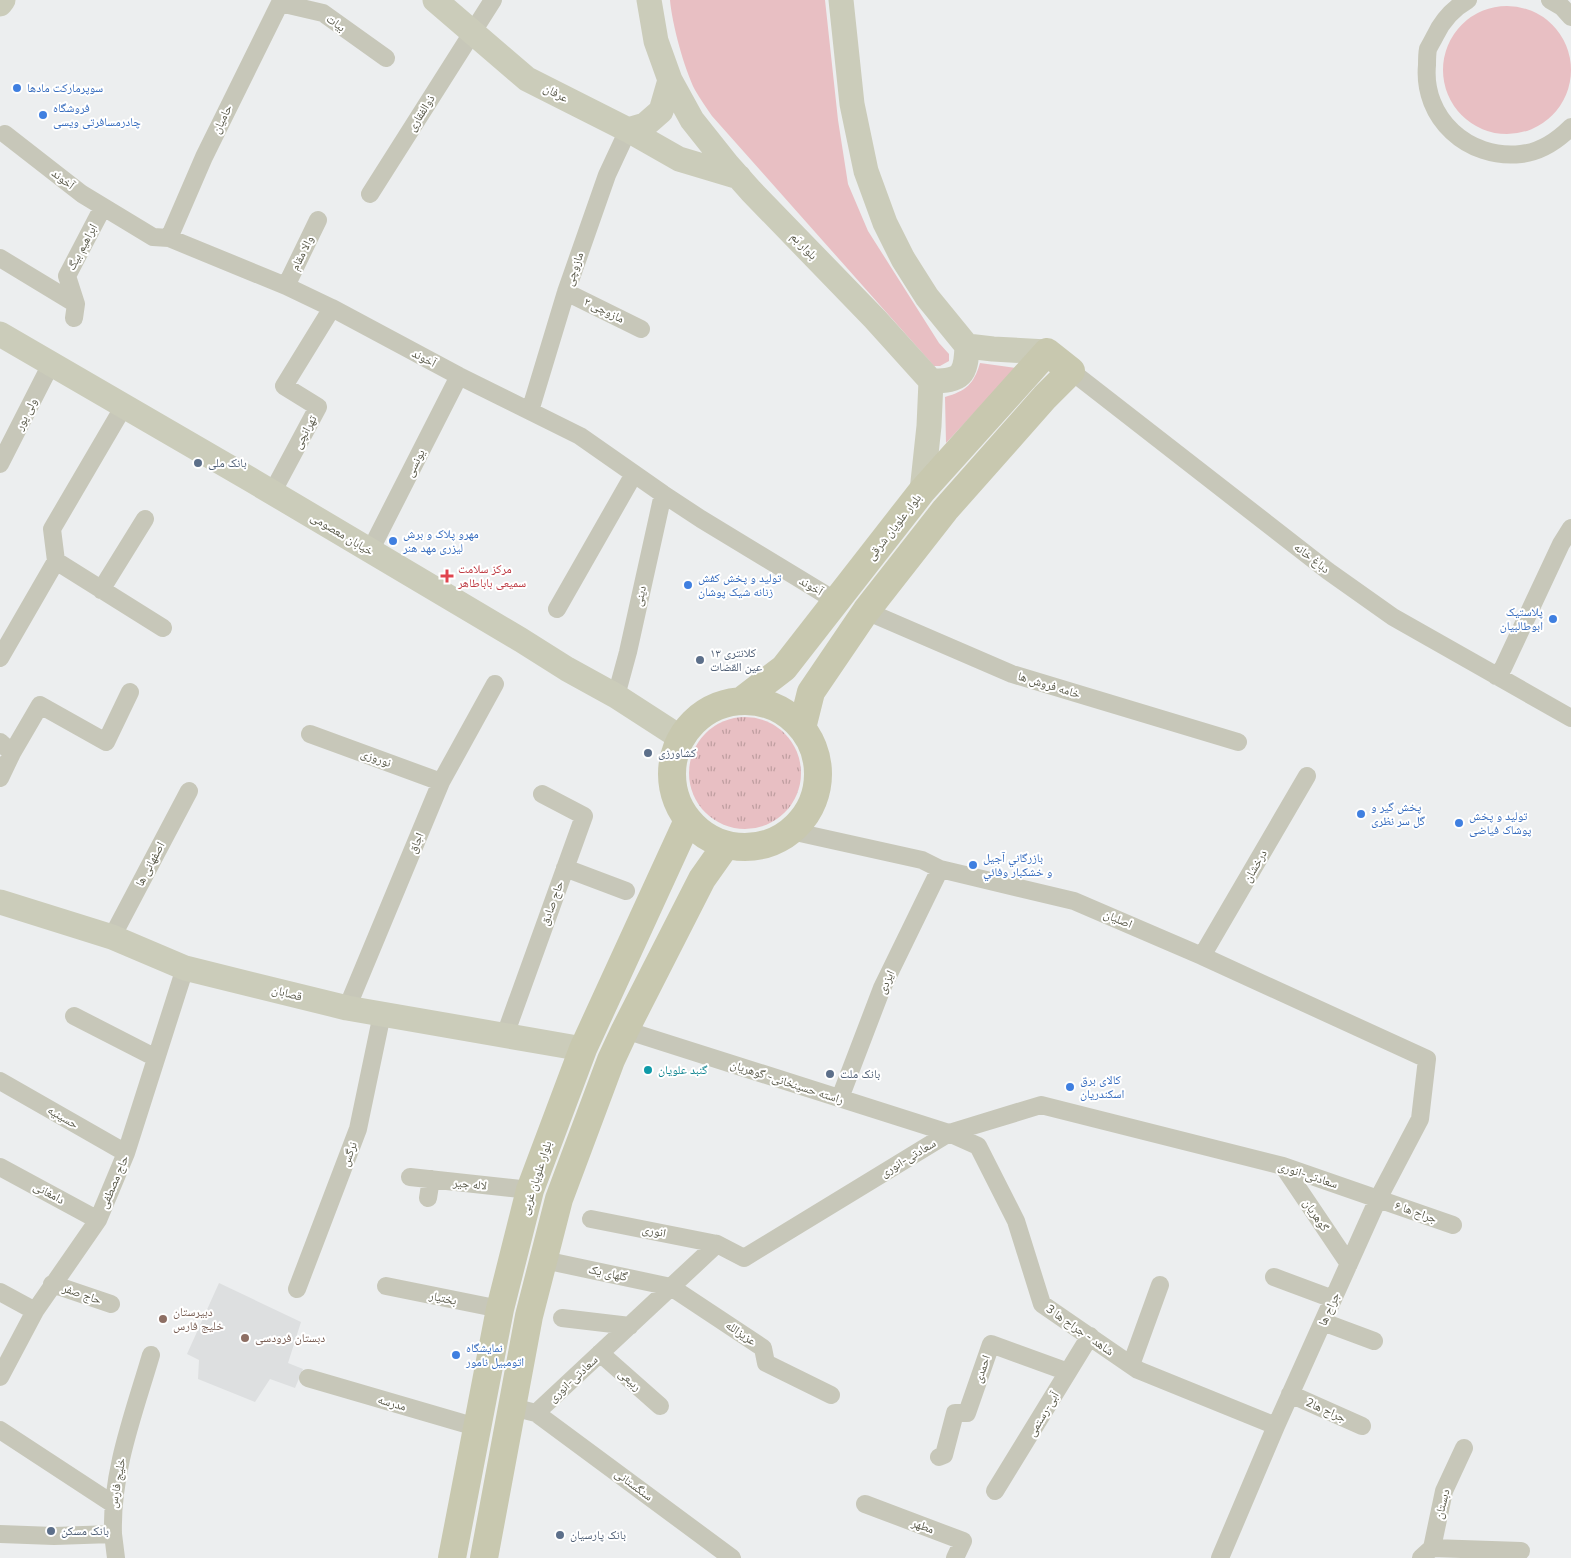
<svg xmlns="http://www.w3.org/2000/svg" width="1571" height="1558" font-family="'Nunito Sans','Noto Naskh Arabic',sans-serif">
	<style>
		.education { fill: #dddfe0 }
		.grass { fill: #e8bfc3 }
		.park { fill: url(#park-tufts) }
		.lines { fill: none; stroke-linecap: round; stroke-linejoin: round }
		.street { stroke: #c7c7b9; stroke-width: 18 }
		.secondary { stroke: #cbccba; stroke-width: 25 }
		.primary { stroke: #c8c8af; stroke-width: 28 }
		.shop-dot { fill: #3f7fe0; stroke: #fff; stroke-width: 2 }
		.service-dot { fill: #5c6f8a; stroke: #fff; stroke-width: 2 }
		.health-dot { fill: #e0444e; stroke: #fff; stroke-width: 2 }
		.culture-dot { fill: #0f9aa8; stroke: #fff; stroke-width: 2 }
		.education-dot { fill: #8d6e63; stroke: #fff; stroke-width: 2 }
		.labels { text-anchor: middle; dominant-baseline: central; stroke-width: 4; stroke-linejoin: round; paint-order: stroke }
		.street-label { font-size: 12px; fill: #575747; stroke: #fff }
		.shop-label { font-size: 12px; fill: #366cbe; stroke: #fff; text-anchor: start }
		.service-label { font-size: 12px; fill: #4e5e75; stroke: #fff; text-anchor: start }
		.health-label { font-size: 12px; fill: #be3a42; stroke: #fff; text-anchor: start }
		.culture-label { font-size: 12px; fill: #0d838f; stroke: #fff; text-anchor: start }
		.education-label { font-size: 12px; fill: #785e54; stroke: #fff; text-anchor: start }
	</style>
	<defs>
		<pattern id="park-tufts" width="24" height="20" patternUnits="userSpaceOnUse" patternTransform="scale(1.25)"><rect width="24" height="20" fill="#e8bfc3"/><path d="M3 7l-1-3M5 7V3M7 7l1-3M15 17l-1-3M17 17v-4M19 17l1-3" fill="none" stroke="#bf9ea0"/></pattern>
	</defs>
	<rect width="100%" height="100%" fill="#eceeef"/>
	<path class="education" d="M 219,1283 L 301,1322 L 288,1363 L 303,1369 L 295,1388 L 270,1379 L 255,1402 L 198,1379 L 199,1360 L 187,1354 Z"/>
	<path class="grass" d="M 670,0 L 825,0 L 838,120 L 848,184 L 868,231 L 939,343 L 949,354 L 949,361 L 940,366 L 934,366 L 712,116 C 706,107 700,99 695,90 C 684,68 672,24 670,0 Z
		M1443 70a64 64 0 1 1 128 0a64 64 0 1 1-128 0Z
		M 980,363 L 1016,368 L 946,443 L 945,397 C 966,391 974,384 980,363 Z"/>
	<path class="park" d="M689 773a56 56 0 1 1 112 0a56 56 0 1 1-112 0Z"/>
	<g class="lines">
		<path class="street" d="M 1468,0 C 1454,8 1442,21 1435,36 C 1433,40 1430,45 1428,49 C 1427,54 1427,60 1427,65 C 1422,118 1468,160 1521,154 C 1540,152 1558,140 1571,127
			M 1550,0 L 1562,7 L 1571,17
			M 5,134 L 82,194 L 153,237 L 169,238 L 286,286 L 332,308 L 459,376 L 580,436 L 663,494 L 701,519 L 836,601
			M 370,194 L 493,0
			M 169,238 L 204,157 L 280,3 L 323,13 L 386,58
			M 0,258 L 76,304
			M 286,286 L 318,220
			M 566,292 L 641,329
			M 74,318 L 76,304 L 67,276 L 103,207
			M 1071,371 L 1328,571 L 1393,617 L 1571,718
			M 530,411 L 566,292 L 607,175 L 628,130
			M 0,464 L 51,364
			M 272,493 L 318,407 L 284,386 L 332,308
			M 370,551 L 459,376
			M 56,561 L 52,529 L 124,406
			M 56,561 L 163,628
			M 101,590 L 145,519
			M 557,609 L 634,474
			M 866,611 L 1012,674 L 1238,742
			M 0,658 L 56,561
			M 1496,676 L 1503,668 L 1561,544 L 1571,528
			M 616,696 L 628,652 L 663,494
			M 310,734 L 441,782
			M 0,742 L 12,753
			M 0,778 L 12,753 L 40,705 L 106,742 L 130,692
			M 791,831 L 922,860 L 940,869 L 1074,901 L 1202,956 L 1427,1059 L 1420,1119 L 1378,1199 L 1276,1426 L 1220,1558
			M 565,868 L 626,891
			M 112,937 L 189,791
			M 1202,956 L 1307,776
			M 347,1008 L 441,782 L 495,684
			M 74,1016 L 156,1058
			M 625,1030 L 949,1133 L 978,1146 L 1016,1221 L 1042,1304 L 1138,1370 L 1276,1426
			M 505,1035 L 584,816 L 542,794
			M 0,1081 L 126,1153
			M 840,1098 L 882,988 L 940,869
			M 1283,1166 L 1349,1264
			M 0,1167 L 98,1220
			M 410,1177 L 530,1190
			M 428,1198 L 431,1179
			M 591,1219 L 717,1244
			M 544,1260 L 671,1287 L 763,1348 L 766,1363 L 831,1395
			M 1274,1277 L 1333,1299
			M 52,1284 L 111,1304
			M 386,1286 L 500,1309
			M 297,1289 L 358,1129 L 382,1014
			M 0,1292 L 35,1311
			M 562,1318 L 630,1326
			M 1323,1322 L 1374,1341
			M 600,1353 L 660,1406
			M 1131,1365 L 1160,1285
			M 0,1377 L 35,1311 L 98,1220 L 126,1153 L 185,968
			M 308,1378 L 476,1427
			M 1290,1394 L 1362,1426
			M 512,1407 L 536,1413 L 717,1244 L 744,1258 L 949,1133 L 1041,1105 L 1283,1166 L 1453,1225
			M 536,1413 L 732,1558
			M 0,1430 L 113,1504
			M 939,1457 L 944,1455 L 955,1413 L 967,1413 L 991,1344 L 1068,1372
			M 995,1491 L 1090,1336
			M 865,1504 L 963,1541 L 955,1558
			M 0,1534 L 54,1536 L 113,1534 C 111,1472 134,1413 151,1355
			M 113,1534 L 116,1558
			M 1432,1548 L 1521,1551
			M 1421,1558 L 1432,1548 L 1444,1491 L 1464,1448"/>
		<path class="secondary" d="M 435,0 L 527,79 L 628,130 L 679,159 L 739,177
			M 649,0 L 656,41 L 670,80 L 692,120 L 727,164 L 751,191 L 875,319 L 931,381 L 929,426 L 922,491
			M 841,0 L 852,104 L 866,171 L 885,223 L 903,259 L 927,297 L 967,346 L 993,349 L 1047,352
			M 0,4 L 3,0
			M 628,130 L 645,125 L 661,111 L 670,80
			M 0,334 L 253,481 L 521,640 L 567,669 L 616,696 L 681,738
			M 931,381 C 962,381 966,375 967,346
			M 0,902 L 112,937 L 185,968 L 347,1008 L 583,1049"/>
		<path class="primary" d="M 741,701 L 784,668 L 922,491 L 1047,352 L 1071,371 L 1045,397 L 945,510 L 866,611 L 811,692 L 802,728
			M672 774a73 73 0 1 1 146 0a73 73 0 1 1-146 0Z
			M 452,1558 L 500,1309 L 530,1190 L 583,1049 L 688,820
			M 484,1558 L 529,1316 L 559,1199 L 611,1060 L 625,1030 L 702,879 L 726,845"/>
	</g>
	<g class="shop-dot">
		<circle cx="17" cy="88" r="5"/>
		<circle cx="43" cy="115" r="5"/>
		<circle cx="393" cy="541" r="5"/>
		<circle cx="688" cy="585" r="5"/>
		<circle cx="1553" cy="619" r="5"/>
		<circle cx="1361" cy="814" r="5"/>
		<circle cx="1459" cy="823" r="5"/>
		<circle cx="973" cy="865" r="5"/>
		<circle cx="1070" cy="1087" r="5"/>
		<circle cx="456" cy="1355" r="5"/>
	</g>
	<g class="service-dot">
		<circle cx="198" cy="463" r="5"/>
		<circle cx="700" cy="660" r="5"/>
		<circle cx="648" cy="753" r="5"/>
		<circle cx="830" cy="1074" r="5"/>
		<circle cx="51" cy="1531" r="5"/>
		<circle cx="560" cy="1535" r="5"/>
	</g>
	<path class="health-dot" d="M444.5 568.5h5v5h5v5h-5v5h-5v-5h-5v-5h5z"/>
	<circle class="culture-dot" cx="648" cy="1070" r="5"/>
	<g class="education-dot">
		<circle cx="163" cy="1319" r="5"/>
		<circle cx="245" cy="1338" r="5"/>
	</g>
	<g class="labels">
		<g class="street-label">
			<text transform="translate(336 23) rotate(36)">بیات</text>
			<text transform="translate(556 93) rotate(27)">عرفان</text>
			<text transform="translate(421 113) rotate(-58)">ذوالفقاری</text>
			<text transform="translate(222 119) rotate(-64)">حامیان</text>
			<text transform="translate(63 179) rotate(38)">آخوند</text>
			<text transform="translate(804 246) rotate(46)">بلوار بَم</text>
			<text transform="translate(82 247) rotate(-62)">ابراهیم بیگ</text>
			<text transform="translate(302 253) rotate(-64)">والا مقام</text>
			<text transform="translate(574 269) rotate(-71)">مازوچی</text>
			<text transform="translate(604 310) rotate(26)">مازوچی ۲</text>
			<text transform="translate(424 358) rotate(28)">آخوند</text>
			<text transform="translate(26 414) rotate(-63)">ولی پور</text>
			<text transform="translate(305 432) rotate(-62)">تهرانچی</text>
			<text transform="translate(415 463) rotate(-63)">یونسی</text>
			<text transform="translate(894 527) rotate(-52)">بلوار علویان شرقی</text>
			<text transform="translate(342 534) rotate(31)">خیابان معصومی</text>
			<text transform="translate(1312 558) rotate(38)">دباغ خانه</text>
			<text transform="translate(811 586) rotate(31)">آخوند</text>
			<text transform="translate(640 596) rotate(-77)">دینی</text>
			<text transform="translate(1049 685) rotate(17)">خامه فروش ها</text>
			<text transform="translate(376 758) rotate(20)">نوروزی</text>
			<text transform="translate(416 843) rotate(-67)">اجاق</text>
			<text transform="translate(150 864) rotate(-62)">اصفهانی ها</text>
			<text transform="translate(1255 866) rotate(-60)">درخشان</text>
			<text transform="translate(552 903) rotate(-70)">حاج صادق</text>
			<text transform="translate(1118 919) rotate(23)">اصلیان</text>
			<text transform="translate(886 982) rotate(-66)">ایزدی</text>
			<text transform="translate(287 993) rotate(14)">قصابان</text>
			<text transform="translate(787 1082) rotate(18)">راسته حسینخانی- گوهریان</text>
			<text transform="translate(63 1117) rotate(30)">حسینیه</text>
			<text transform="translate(349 1154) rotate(-69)">نرگس</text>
			<text transform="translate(908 1158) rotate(-31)">سعادتی-انوری</text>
			<text transform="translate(1308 1175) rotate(18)">سعادتی-انوری</text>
			<text transform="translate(536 1178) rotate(-72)">بلوار علویان غربی</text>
			<text transform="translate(114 1182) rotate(-67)">حاج مصطفی</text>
			<text transform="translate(470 1184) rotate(6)">لاله جیر</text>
			<text transform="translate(49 1193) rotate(28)">دامغانی</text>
			<text transform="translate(1416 1212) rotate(20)">جراح ها ۶</text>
			<text transform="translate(1316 1215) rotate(56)">گوهریان</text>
			<text transform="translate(654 1231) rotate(11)">انوری</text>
			<text transform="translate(608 1273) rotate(12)">گلهای یک</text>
			<text transform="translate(82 1294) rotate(19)">حاج صفر</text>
			<text transform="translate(443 1298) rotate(12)">بختیار</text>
			<text transform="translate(1329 1309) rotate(-66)">جراح ها</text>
			<text transform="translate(1080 1330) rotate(35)">شاهد - جراح ها 3</text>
			<text transform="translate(741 1333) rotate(34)">عزیزالله</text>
			<text transform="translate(982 1369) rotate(-71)">احمدی</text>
			<text transform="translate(573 1379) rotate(-43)">سعادتی-انوری</text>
			<text transform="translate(630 1380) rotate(42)">ربیعی</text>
			<text transform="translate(392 1403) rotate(16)">مدرسه</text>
			<text transform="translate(1326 1410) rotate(24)">جراح ها2</text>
			<text transform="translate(1043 1414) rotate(-59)">آبی-رستمی</text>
			<text transform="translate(117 1483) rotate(-80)">خلیج فارس</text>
			<text transform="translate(634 1485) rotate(37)">سنگستانی</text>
			<text transform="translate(1442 1504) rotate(-76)">دبستان</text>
			<text transform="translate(923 1526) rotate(21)">مطهر</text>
		</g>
		<g class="shop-label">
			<text x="27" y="88">سوپرمارکت مادها</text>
			<text x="53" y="108">فروشگاه<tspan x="53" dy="14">چادرمسافرتی ویسی</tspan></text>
			<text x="403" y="534">مهرو پلاک و برش<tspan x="403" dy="14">لیزری مهد هنر</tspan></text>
			<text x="698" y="578">تولید و پخش کفش<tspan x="698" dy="14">زنانه شیک پوشان</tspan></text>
			<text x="1543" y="612" text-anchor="end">پلاستیک<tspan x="1543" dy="14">ابوطالبیان</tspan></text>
			<text x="1371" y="807">پخش گیر و<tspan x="1371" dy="14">گل سر نظری</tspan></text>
			<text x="1469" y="816">تولید و پخش<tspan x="1469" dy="14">پوشاک فیاضی</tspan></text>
			<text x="983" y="858">بازرگاني آجيل<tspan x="983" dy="14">و خشكبار وفائي</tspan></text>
			<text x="1080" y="1080">کالای برق<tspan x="1080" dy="14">اسکندریان</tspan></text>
			<text x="466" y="1348">نمایشگاه<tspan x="466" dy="14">اتومبیل نامور</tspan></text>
		</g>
		<g class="service-label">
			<text x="208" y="463">بانک ملی</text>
			<text x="710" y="653">کلانتری ۱۳<tspan x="710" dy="14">عین القضات</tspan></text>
			<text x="658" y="753">کشاورزی</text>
			<text x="840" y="1074">بانک ملت</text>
			<text x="61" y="1531">بانک مسکن</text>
			<text x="570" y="1535">بانک پارسیان</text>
		</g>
		<g class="health-label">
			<text x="458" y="569">مرکز سلامت<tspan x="458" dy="14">سمیعی باباطاهر</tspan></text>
		</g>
		<g class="culture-label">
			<text x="658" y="1070">گنبد علویان</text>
		</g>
		<g class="education-label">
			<text x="173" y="1312">دبیرستان<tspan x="173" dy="14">خلیج فارس</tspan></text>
			<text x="255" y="1338">دبستان فرودسی</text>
		</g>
	</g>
</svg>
